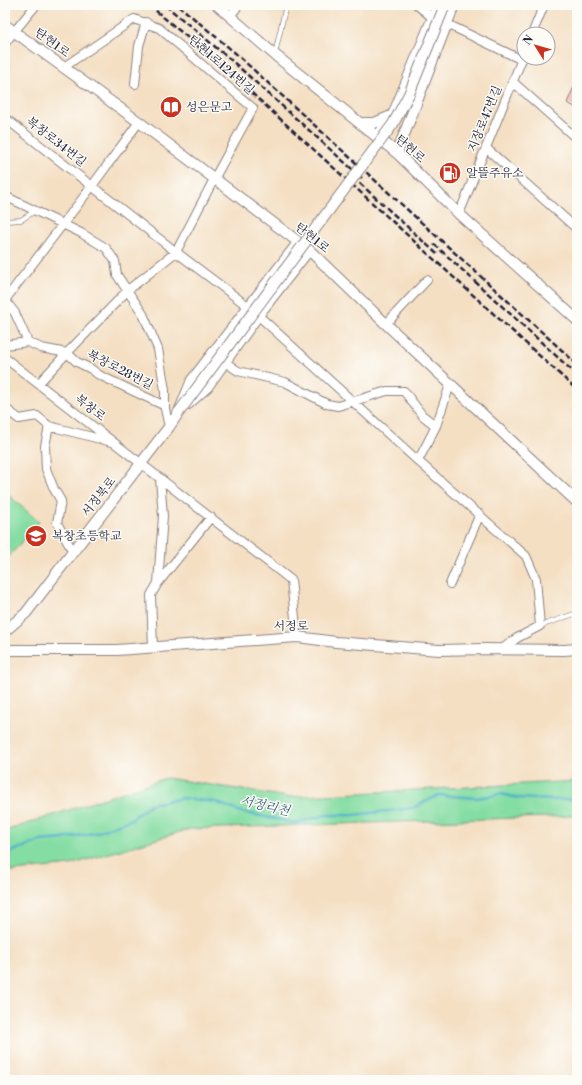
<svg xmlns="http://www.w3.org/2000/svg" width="582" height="1085" font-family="'Libre Bodoni','Noto Serif KR',serif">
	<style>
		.green { fill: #84dda2; stroke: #53806e }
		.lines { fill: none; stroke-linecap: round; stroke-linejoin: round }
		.stream { stroke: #4aaeca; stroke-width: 2.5 }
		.building { fill: #f29993 }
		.service-casing { stroke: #8b807f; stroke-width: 5.5 }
		.minor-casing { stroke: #8b807f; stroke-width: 10 }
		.tertiary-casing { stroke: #8b807f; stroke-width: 12 }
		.service { stroke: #fff; stroke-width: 4 }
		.minor { stroke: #fff; stroke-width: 8 }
		.tertiary { stroke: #fff; stroke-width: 10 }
		.rail { stroke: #22223b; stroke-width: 2.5; stroke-dasharray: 6 3; stroke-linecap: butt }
		.tertiary-bridge-casing { stroke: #8b807f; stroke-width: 12; stroke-linecap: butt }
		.tertiary-bridge { stroke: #fff; stroke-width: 10 }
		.labels { text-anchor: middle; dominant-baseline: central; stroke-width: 3; stroke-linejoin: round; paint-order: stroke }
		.street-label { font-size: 12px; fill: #22223b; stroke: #fdfcf7 }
		.poi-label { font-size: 12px; fill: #22223b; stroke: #fdfcf7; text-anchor: start }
		.water-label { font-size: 13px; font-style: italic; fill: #34617b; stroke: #fdfcf7 }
	</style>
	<rect width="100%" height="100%" fill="#fdfcf7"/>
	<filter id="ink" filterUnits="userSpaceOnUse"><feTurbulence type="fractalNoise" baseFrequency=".025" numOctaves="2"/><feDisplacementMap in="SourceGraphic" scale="8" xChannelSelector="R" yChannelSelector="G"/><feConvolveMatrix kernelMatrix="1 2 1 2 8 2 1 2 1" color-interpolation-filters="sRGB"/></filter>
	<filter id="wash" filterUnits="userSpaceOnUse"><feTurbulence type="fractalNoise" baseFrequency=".012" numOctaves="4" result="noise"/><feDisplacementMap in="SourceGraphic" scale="16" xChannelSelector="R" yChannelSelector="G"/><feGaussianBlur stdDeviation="0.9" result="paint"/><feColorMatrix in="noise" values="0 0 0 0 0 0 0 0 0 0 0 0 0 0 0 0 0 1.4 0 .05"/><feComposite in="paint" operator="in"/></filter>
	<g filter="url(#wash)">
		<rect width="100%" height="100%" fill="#f4dfc3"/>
		<path class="green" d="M 5,492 L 39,522 L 5,561 Z
			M 166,778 L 288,797 L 577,781 L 577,816 L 190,829 L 70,865 L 5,872 L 5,831 Z"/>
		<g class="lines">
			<path class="stream" d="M 5,854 L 40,841 L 62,839 L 95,833 L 130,820 L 151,804 L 182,798 L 215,802 L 241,812 L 296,823 L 326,815 L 354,815 L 413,808 L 439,795 L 477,798 L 501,794 L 519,798 L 552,800 L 577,799"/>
		</g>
		<g id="blocks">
			<path class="building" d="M 577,80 L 577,108 L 567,103 Z"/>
		</g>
	</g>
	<g filter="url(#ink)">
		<use href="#blocks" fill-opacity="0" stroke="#8b807f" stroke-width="1"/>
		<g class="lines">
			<g class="service-casing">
				<path id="service" d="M 275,54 L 286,5
					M 5,221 L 21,220 L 35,211
					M 540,626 L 577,613"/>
			</g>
			<g class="minor-casing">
				<path id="minor" d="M 417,5 L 433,18
					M 230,16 L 239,5
					M 447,24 L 522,60
					M 532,34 L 544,5
					M 5,43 L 36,5
					M 513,82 L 577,139
					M 135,84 L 139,46 L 146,22
					M 5,118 L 176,252 L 249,307 L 418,461
					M 486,148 L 577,229
					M 5,196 L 81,233 L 106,248 L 115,261 L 117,275 L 143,314 L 158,349 L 165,390 L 165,409 L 169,427
					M 459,214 L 524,54
					M 5,300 L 92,186 L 139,122
					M 5,300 L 15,313 L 28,342 L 41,348 L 67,353 L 77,362 L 91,369 L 99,375 L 165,406
					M 386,324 L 427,280
					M 5,345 L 28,342
					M 5,358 L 291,580 L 297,637
					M 225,362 L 238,371 L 285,382 L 327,404 L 338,406 L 387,391 L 404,391 L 422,415 L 436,426 L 418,461 L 526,556 L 536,579 L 540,626 L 517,638 L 502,649
					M 39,383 L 67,353 L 128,290 L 176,252 L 214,179 L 253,108 L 159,28 L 134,19 L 64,67
					M 5,408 L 19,419 L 37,416 L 49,426 L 45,446 L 46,469 L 54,489 L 61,501 L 57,523 L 73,552
					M 49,426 L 112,442
					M 436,426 L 450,385
					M 158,583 L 163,516 L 160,478
					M 450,584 L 480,514
					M 153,647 L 151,595 L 158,583 L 211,517"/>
			</g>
			<g class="tertiary-casing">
				<path id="tertiary" d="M 217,5 L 275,55 L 397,153 L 459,214 L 577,320
					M 5,25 L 139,122 L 309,250 L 386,324 L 577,502
					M 360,123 L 374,123 L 391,116
					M 377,137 L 393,115 L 438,5
					M 397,153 L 454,5
					M 188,404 L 207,387 L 259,314 L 309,250
					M 5,631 L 26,613 L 169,427 L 179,412 L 192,380 L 298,243
					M 5,650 L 117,650 L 297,637 L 336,642 L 439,650 L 484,649 L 564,650 L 577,649"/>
			</g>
			<use href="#service" class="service"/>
			<use href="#minor" class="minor"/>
			<use href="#tertiary" class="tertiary"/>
			<path class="rail" d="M 149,5 L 231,74 L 577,390
				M 165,5 L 231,60 L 362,178
				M 178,5 L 234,52 L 577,364
				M 353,177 L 437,254
				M 434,244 L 577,375"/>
			<g class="tertiary-bridge-casing">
				<path id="tertiary-bridge" d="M 179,412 L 393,124 L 409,94 L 445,5"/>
			</g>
			<use href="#tertiary-bridge" class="tertiary-bridge"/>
		</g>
	</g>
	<defs>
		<g id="library-disc" transform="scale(1.15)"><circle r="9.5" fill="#c8321e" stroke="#fdfcf7"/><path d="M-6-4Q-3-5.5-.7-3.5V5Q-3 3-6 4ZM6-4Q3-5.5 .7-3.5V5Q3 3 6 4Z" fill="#fff"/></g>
		<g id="fuel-disc" transform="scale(1.15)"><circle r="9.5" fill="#c8321e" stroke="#fdfcf7"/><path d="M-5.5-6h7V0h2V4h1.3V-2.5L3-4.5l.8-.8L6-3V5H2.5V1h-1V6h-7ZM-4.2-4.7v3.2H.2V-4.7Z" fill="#fff"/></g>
		<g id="school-disc" transform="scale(1.15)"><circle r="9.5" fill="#c8321e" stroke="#fdfcf7"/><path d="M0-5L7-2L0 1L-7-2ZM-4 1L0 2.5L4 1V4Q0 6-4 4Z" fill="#fff"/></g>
	</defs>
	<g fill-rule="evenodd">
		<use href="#library-disc" x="171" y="107"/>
		<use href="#fuel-disc" x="450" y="173"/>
		<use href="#school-disc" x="36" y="536"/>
	</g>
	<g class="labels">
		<g class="street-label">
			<text transform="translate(52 43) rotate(36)">탄현1로</text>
			<text transform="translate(221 65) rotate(41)">탄현1로124번길</text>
			<text transform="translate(485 119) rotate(-68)">지장로47번길</text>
			<text transform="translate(56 142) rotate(38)">복창로34번길</text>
			<text transform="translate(410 149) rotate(42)">탄현로</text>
			<text transform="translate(312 238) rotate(39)">탄현1로</text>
			<text transform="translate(120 370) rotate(27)">복창로28번길</text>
			<text transform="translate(90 408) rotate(38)">복창로</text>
			<text transform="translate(99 497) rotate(-52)">서정북로</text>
			<text x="291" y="626">서정로</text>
		</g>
		<g class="poi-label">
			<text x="186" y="107">성은문고</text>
			<text x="466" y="173">알뜰주유소</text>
			<text x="52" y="536">복창초등학교</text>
		</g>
		<g class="water-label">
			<text transform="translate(265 806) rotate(13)">서정리천</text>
		</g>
	</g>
	<rect width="582" height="1085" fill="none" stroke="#fdfcf7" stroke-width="20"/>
	<g transform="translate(536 46) rotate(307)"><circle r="19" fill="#fdfcf7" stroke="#a5a5ac"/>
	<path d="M0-3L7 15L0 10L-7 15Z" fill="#c8321e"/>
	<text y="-6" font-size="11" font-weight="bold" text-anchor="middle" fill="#22223b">N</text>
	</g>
</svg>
